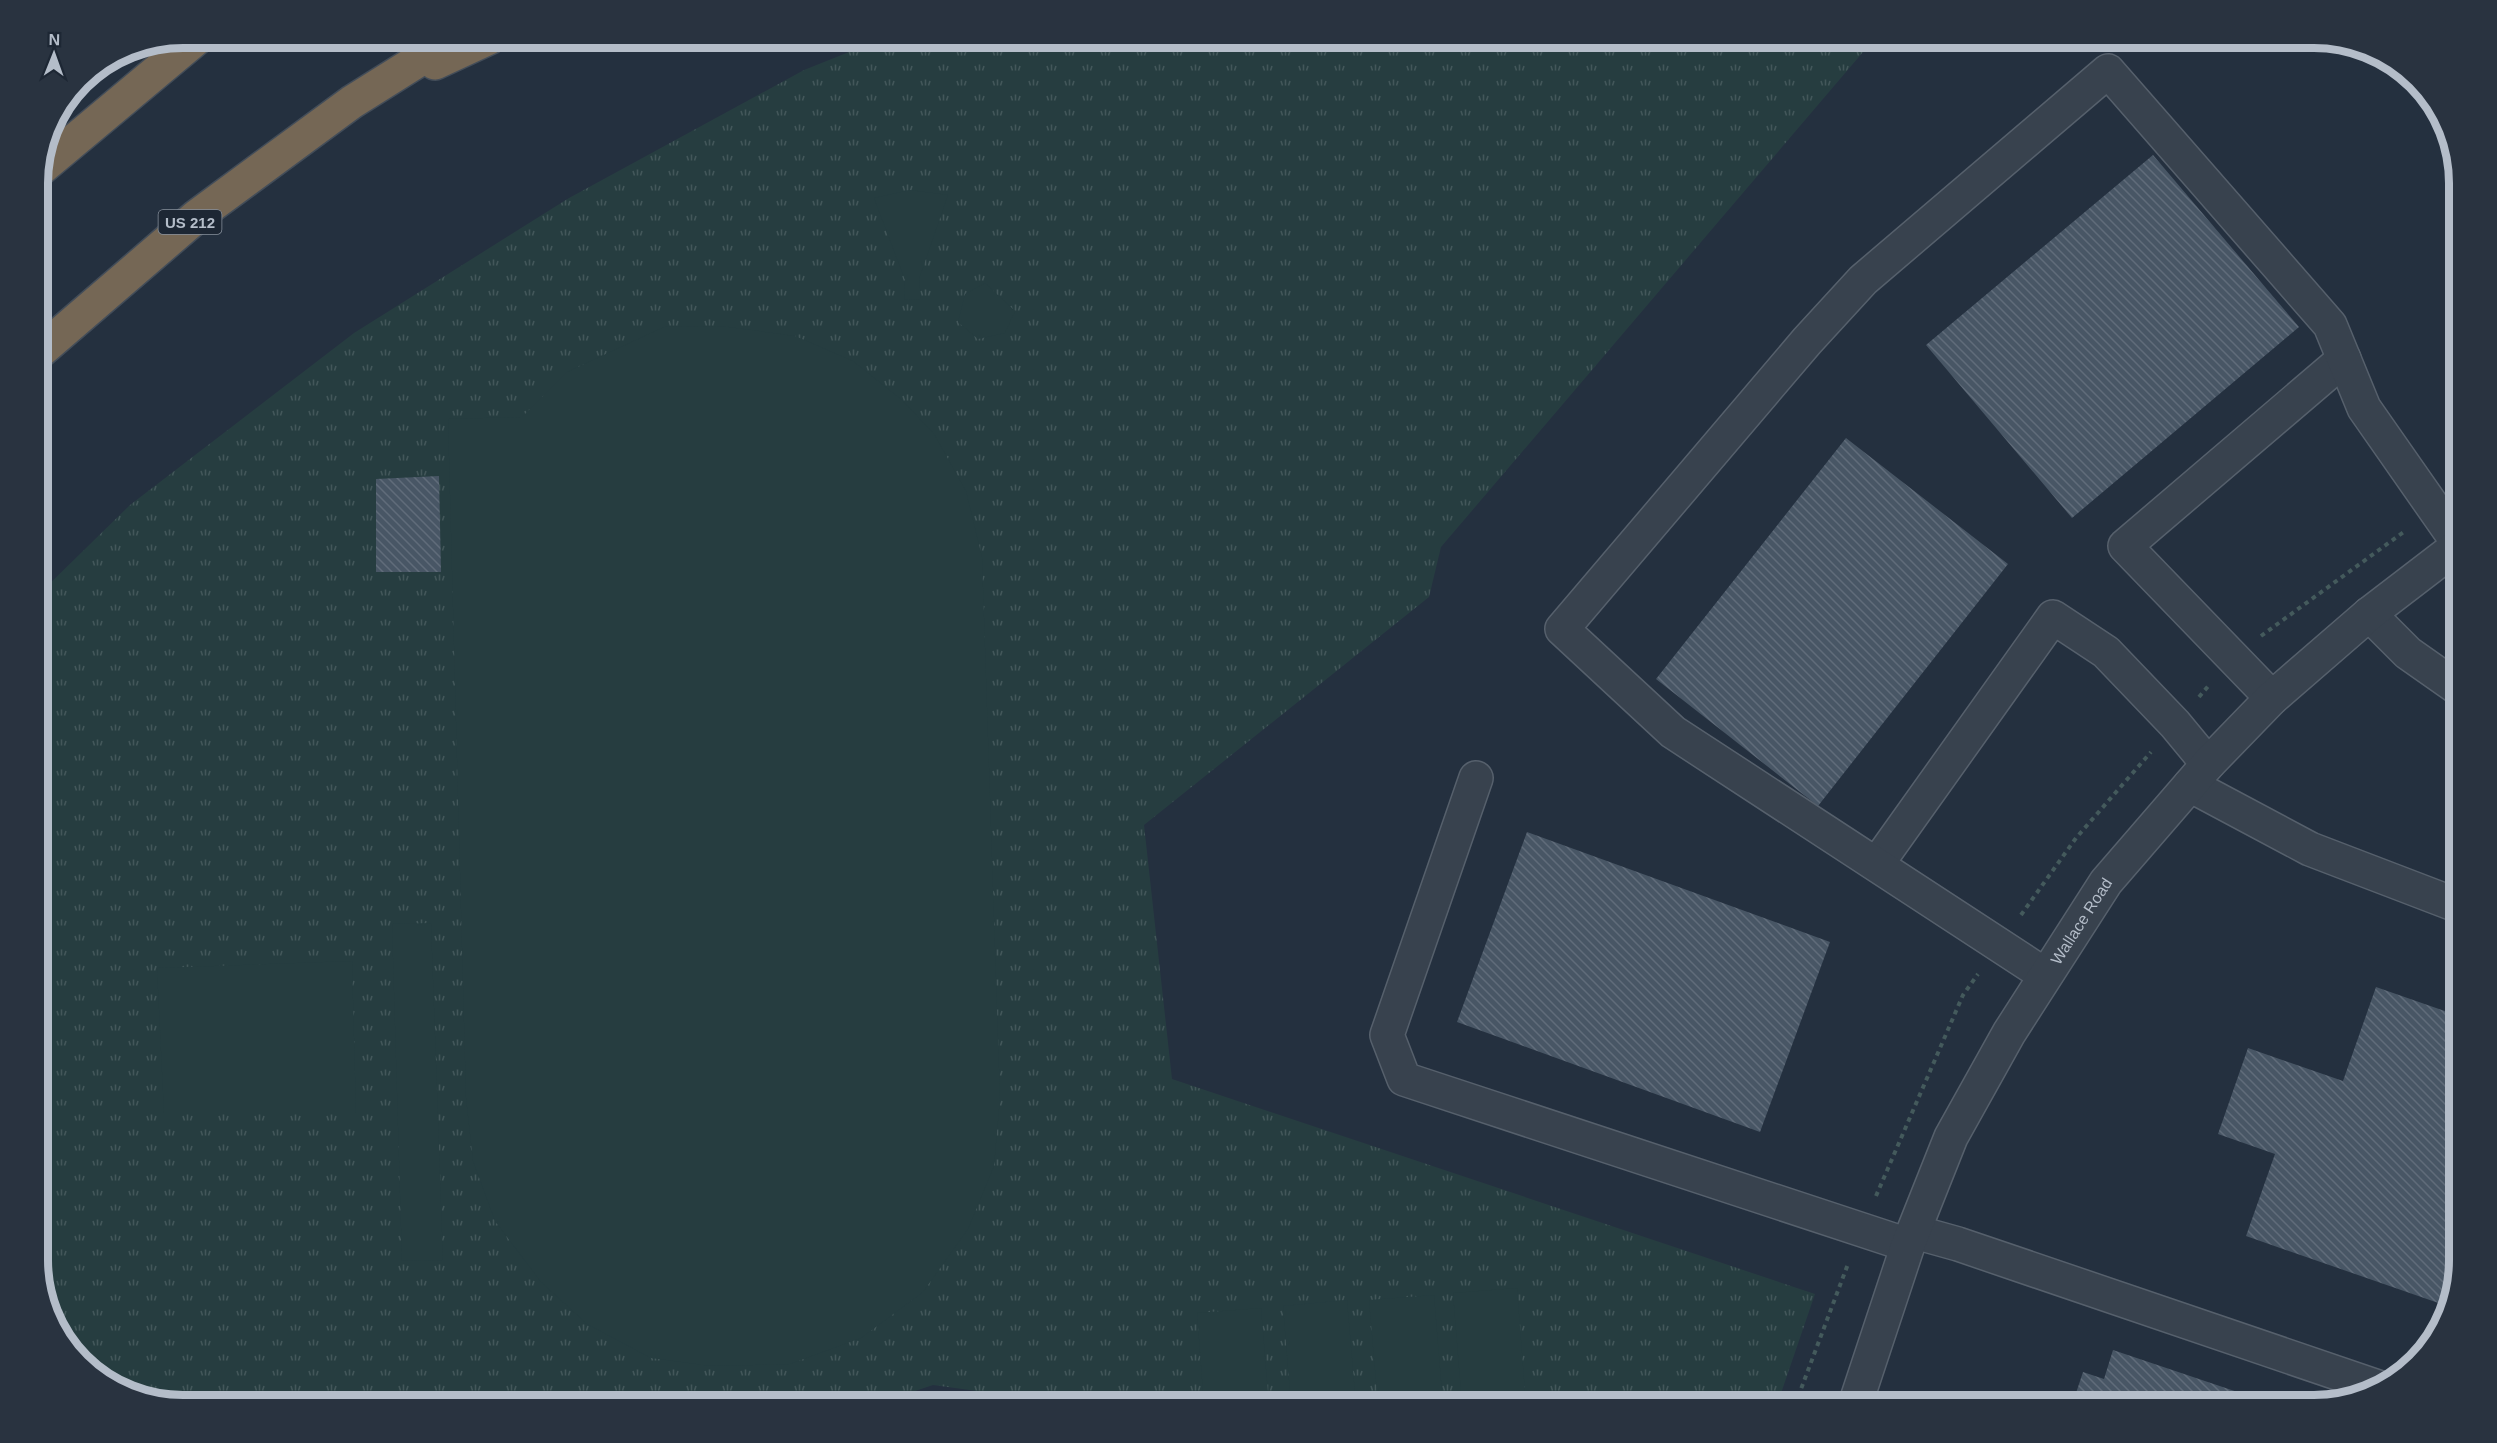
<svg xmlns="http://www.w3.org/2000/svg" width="2497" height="1443" font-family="Arial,sans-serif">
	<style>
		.grass { fill: url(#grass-tufts) }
		.garden { fill: #263d40 }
		.building { fill: url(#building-back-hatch) }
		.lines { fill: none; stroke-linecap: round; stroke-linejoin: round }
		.minor-casing { stroke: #56606c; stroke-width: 36 }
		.highway-casing { stroke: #434d59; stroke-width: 36 }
		.path { stroke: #445a5c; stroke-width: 4; stroke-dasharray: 4.5 4.5; stroke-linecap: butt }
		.minor { stroke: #38424e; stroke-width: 33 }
		.highway { stroke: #756755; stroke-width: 33 }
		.labels { text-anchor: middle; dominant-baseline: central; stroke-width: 4.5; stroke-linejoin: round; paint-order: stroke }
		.shield { fill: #1d2734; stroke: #87909c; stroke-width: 1.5 }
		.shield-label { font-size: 15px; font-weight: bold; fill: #b4bdc9 }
		.street-label { font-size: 16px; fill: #b4bdc9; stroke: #1d2734 }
		.rim { fill: none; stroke: #b4bdc9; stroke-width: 8 }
	</style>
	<defs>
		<pattern id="grass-tufts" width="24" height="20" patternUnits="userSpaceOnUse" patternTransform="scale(1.5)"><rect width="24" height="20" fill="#263d40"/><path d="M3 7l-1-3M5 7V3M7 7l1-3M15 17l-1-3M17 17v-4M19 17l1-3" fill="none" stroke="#43575a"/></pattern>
		<pattern id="building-back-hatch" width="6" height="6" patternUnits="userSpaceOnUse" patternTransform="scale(1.5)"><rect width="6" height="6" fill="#485665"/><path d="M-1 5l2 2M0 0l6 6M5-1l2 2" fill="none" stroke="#606c7a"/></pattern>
	</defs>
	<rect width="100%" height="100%" fill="#24303f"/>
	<path class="grass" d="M 884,38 L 1875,38 L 1441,547 L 1429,597 L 1144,825 L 1172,1079 L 1815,1294 L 1777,1405 L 1017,1405 L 999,1394 L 933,1385 L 873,1405 L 183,1405 L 110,1386 L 62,1341 L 38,1269 L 38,595 L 130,505 L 354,333 L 569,198 L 804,70 Z"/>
	<path class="garden" d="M 910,190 L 948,195 L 919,279 L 921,299 L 904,300 L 905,280 L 874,198 Z
		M 985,283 L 1015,311 L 1005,333 L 978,339 L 958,322 L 965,294 Z
		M 721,326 L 795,336 L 853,361 L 902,400 L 934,434 L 966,491 L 982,557 L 1000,1098 L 994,1166 L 968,1229 L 923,1292 L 861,1338 L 790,1364 L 711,1366 L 651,1358 L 587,1324 L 541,1282 L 495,1221 L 473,1161 L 466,1098 L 448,419 L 522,417 L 567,372 L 664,327 Z
		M 431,923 L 443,1260 L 402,1261 L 392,924 Z
		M 352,961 L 356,1113 L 164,1113 L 157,968 Z
		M 1517,1288 L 1526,1405 L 1462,1405 L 1453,1293 Z
		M 1434,1295 L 1443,1405 L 1378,1405 L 1369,1300 Z
		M 1347,1300 L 1356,1405 L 1291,1405 L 1283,1306 Z
		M 1261,1308 L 1269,1405 L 1204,1405 L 1197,1313 Z"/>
	<path class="building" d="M 2153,155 L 2299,327 L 2072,518 L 1926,345 Z
		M 1846,438 L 2008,564 L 1818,806 L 1656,679 Z
		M 439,476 L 441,572 L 376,572 L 376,479 Z
		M 1527,832 L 1830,942 L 1760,1132 L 1457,1022 Z
		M 2376,987 L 2459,1016 L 2459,1261 L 2447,1306 L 2246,1236 L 2275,1154 L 2218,1134 L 2248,1048 L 2343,1081 Z
		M 2113,1350 L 2276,1405 L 2072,1405 L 2083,1372 L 2104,1379 Z"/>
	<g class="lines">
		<g class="minor-casing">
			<g id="minor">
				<path d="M 2369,614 L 2408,653 L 2455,686 L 2459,685"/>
				<path d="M 2272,698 L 2125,546 L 2344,359"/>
				<path d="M 1476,778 L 1387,1035 L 1404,1079 L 1908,1245"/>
				<path d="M 2190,785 L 2310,849 L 2459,906"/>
				<path d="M 1877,864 L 2053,617 L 2106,652 L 2175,724 L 2208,764"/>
				<path d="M 2045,975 L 1673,732 L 1562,629 L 1807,341 L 1863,280 L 2108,71 L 2330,325 L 2364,408 L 2459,544"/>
				<path d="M 1915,1232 L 1958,1244 L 2381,1388"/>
				<path id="s1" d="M 1855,1405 L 1908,1245 L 1951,1137 L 2009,1033 L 2106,882 L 2208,764 L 2272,698 L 2369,614 L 2459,545"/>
			</g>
		</g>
		<g class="highway-casing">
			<path id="highway" d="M 435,63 L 489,38
				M 39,170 L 197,38
				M 38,353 L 197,216 L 352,102 L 454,38"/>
		</g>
		<path class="path" d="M 2261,636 L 2405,531
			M 2199,697 L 2210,684
			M 2021,915 L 2076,838 L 2151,752
			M 1876,1196 L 1963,995 L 1978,974
			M 1795,1405 L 1848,1264"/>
		<use href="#minor" class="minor"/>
		<use href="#highway" class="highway"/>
	</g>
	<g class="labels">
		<rect class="shield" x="158.5" y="210" width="63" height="24" rx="4.5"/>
		<g class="shield-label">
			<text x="190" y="222">US 212</text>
		</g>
		<g class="street-label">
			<text stroke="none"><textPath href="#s1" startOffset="537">Wallace Road</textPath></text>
		</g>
	</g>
	<path d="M0 0H2497V1443H0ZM183 48H2314A135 135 0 0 1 2449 183V1260A135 135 0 0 1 2314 1395H183A135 135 0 0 1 48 1260V183A135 135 0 0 1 183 48Z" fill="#293340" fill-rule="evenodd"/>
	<path class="rim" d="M183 48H2314A135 135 0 0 1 2449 183V1260A135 135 0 0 1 2314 1395H183A135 135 0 0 1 48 1260V183A135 135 0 0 1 183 48Z"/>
	<g transform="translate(54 54) rotate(1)" stroke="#1d2734" stroke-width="4.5" paint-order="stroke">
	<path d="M0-4.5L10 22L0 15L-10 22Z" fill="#b4bdc9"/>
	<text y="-9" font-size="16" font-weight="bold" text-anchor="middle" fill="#b4bdc9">N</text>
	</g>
</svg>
